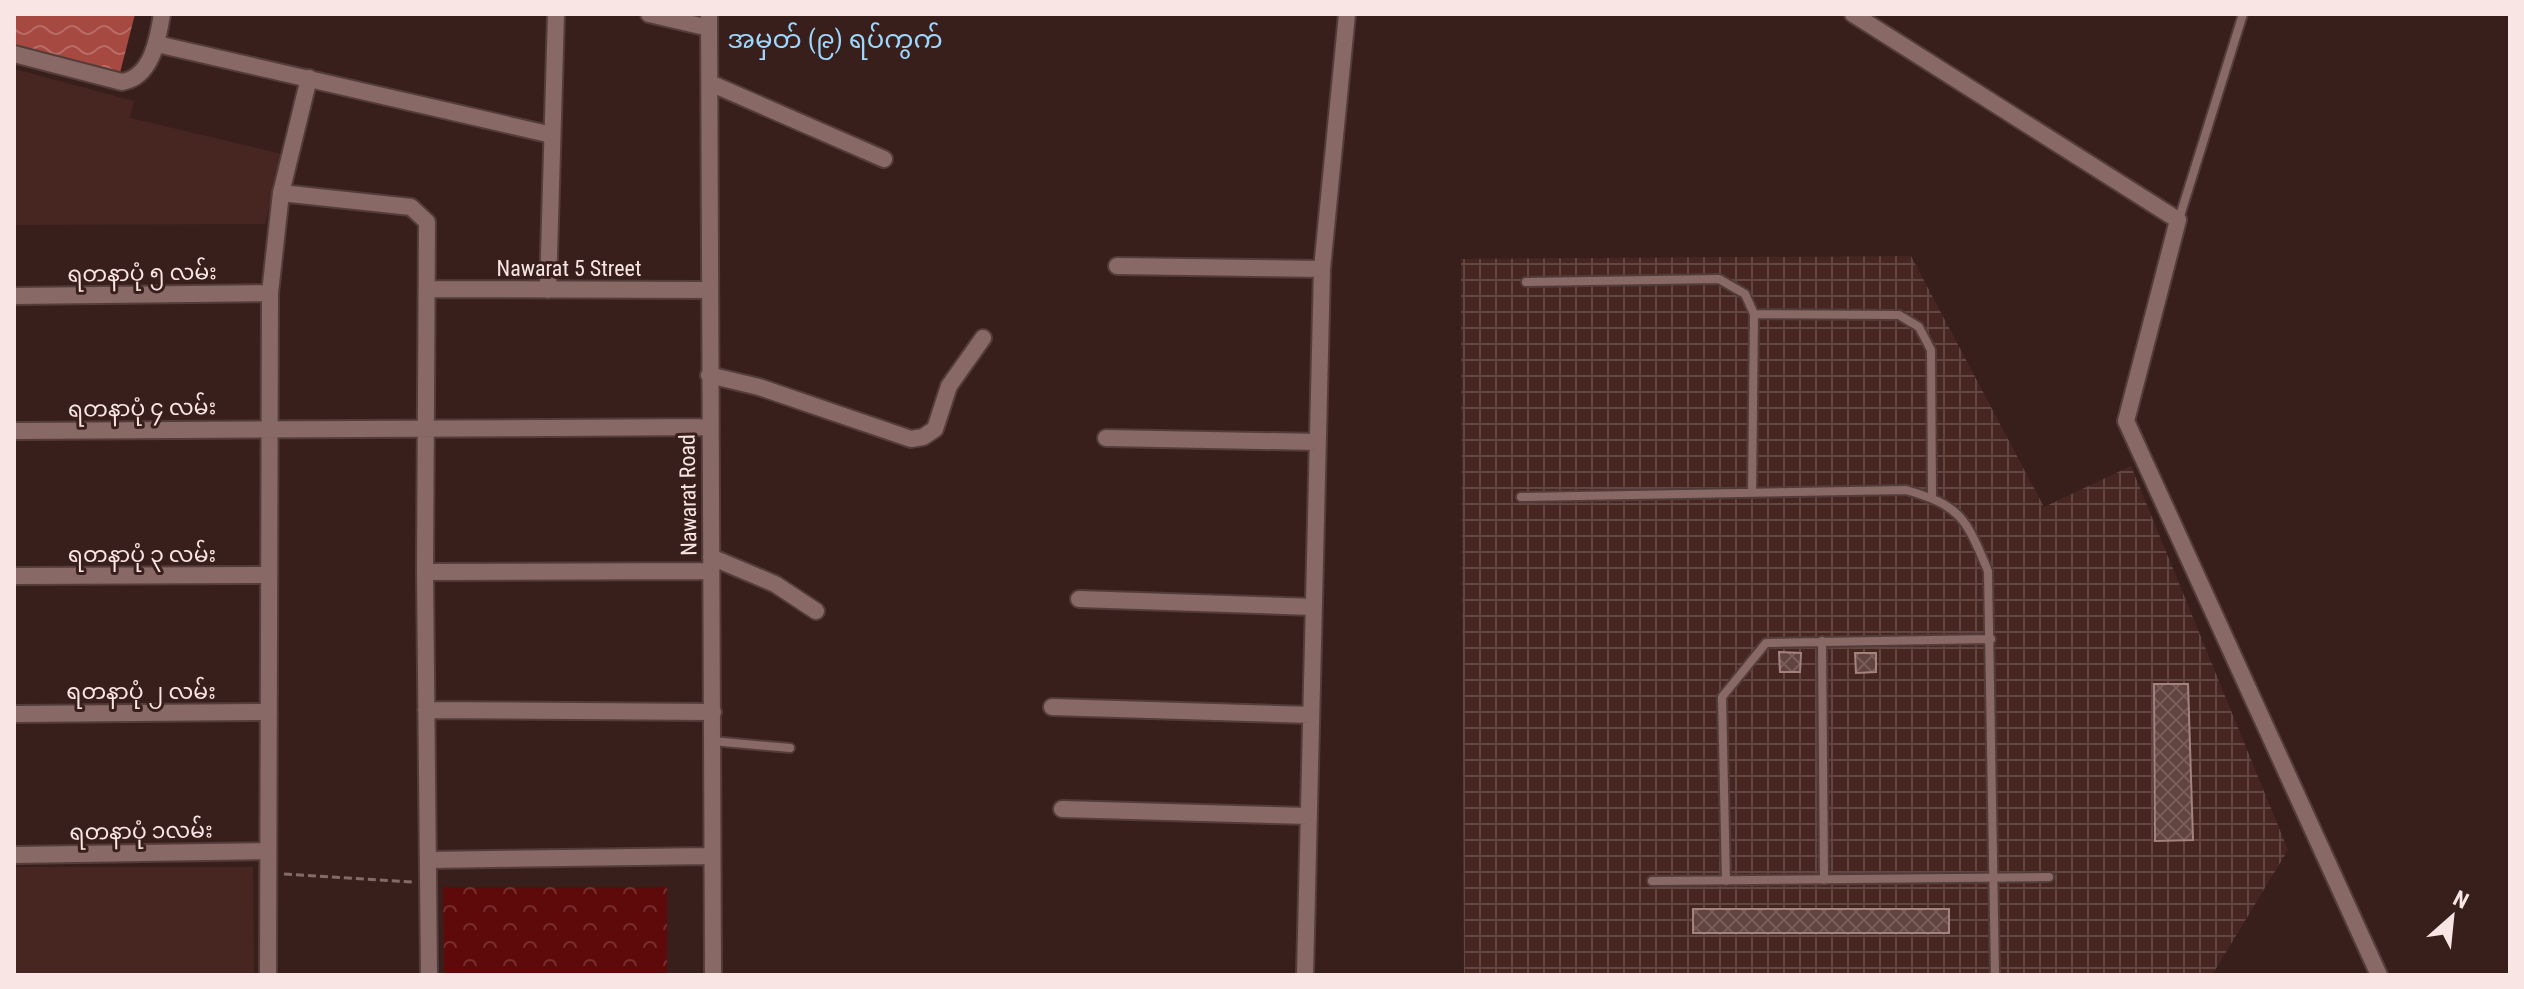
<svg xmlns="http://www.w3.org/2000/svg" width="2524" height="989" font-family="'Roboto Condensed','Noto Sans Myanmar',sans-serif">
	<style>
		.built { fill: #472622 }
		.industrial { fill: url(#industrial-grid) }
		.park { fill: url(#park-crowns) }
		.water { fill: url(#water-waves) }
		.building { fill: url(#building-cross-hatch); stroke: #a4827e; stroke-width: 2 }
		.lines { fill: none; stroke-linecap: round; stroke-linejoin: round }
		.service-casing { stroke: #533d3b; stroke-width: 12 }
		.minor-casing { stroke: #533d3b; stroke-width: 20 }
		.path { stroke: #836b69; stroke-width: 3; stroke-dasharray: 8 4; stroke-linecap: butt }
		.service { stroke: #896965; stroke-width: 8 }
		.minor { stroke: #896965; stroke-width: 16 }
		.labels { text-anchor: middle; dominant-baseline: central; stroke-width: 6; stroke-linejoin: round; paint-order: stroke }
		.street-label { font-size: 22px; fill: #f9e6e4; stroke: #391f1c }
		.quarter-label { font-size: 26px; fill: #9cd7fd; stroke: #391f1c }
	</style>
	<defs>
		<pattern id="industrial-grid" width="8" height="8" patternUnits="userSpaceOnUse" patternTransform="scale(2)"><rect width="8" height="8" fill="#472622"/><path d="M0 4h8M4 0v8" fill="none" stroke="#624642"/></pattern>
		<pattern id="park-crowns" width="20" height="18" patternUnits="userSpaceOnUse" patternTransform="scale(2)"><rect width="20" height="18" fill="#5f0a0a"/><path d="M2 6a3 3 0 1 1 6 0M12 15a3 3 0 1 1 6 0" fill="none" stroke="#772e2e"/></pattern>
		<pattern id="water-waves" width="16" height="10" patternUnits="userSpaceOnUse" patternTransform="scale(2)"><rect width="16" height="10" fill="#a64941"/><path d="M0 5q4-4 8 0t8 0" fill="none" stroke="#b76c65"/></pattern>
		<pattern id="building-cross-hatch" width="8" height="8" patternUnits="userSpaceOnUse" patternTransform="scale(2)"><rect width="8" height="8" fill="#61433f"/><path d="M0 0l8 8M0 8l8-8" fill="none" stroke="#785e5b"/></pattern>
	</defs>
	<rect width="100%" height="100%" fill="#391f1c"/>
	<path class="built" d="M 14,69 L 134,101 L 130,118 L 282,154 L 265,224 L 14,225 Z
		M 14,867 L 253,867 L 254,975 L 14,975 Z"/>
	<path class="industrial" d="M 1911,256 L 2044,507 L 2131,466 L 2288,850 L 2212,975 L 1464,975 L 1461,259 Z"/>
	<path class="park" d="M 443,887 L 667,887 L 667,975 L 444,975 Z"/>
	<path class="water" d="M 14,14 L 135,14 L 120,73 L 14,46 Z"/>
	<path class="building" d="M 1779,652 L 1801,653 L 1800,672 L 1780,672 Z
		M 1855,653 L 1876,653 L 1876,672 L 1856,673 Z
		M 2154,684 L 2188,684 L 2193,840 L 2155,841 Z
		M 1693,909 L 1949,909 L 1949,933 L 1693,933 Z"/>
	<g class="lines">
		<g class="service-casing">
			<path id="service" d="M 2179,219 L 2243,14
				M 1526,282 L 1719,279 L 1745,294 L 1754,314 L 1752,492
				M 1754,314 L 1899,315 L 1919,327 L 1931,350 L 1932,497
				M 1521,497 L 1906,490 C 1962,506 1966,519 1988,571 L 1995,975
				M 1822,641 L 1824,880
				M 712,741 L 790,748
				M 1652,881 L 2049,877
				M 1726,881 L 1722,697 L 1766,643 L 1991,639"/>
		</g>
		<g class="minor-casing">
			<path id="minor" d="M 649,14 L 709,28
				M 709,14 L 713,975
				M 1853,14 L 2178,220 L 2126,421 L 2379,975
				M 157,44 L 552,135
				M 14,54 L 122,82 C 152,77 158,39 162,14
				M 710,83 L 884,159
				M 281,193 L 411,207 L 427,222 L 425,572 L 429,975
				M 1117,266 L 1322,269
				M 428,289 L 710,290
				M 548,290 L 556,14
				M 14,296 L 270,293
				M 709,375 L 759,387 L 911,439 L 923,437 L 935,429 L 949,386 L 983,338
				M 14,431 L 709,427
				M 1106,438 L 1318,442
				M 711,557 L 775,584 L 816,611
				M 425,572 L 711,571
				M 14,576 L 269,575
				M 1079,599 L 1314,607
				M 1052,707 L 1311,715
				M 426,710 L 713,712
				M 14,714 L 269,712
				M 1062,809 L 1309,816
				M 14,855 L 268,851
				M 428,860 L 710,856
				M 268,975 L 270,293 L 281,193 L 309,78
				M 1305,975 L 1322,269 L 1347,14"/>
		</g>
		<path class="path" d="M 284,874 L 412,882"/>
		<use href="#service" class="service"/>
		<use href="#minor" class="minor"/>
	</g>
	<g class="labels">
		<g class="street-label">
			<text x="569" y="268">Nawarat 5 Street</text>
			<text transform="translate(142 273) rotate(-1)">ရတနာပုံ ၅ လမ်း</text>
			<text transform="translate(142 408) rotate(-1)">ရတနာပုံ ၄ လမ်း</text>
			<text transform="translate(688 495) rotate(-91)">Nawarat Road</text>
			<text x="142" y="554">ရတနာပုံ ၃ လမ်း</text>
			<text x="141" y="691">ရတနာပုံ ၂ လမ်း</text>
			<text transform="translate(141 831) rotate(-1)">ရတနာပုံ ၁လမ်း</text>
		</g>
		<g class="quarter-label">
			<text x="835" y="39">အမှတ် (၉) ရပ်ကွက်</text>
		</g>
	</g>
	<rect width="2524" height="989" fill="none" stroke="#f9e6e4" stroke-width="32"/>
	<g transform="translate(2452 917) rotate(27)" stroke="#391f1c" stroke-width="6" paint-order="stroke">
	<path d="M0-6L14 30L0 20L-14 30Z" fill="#f9e6e4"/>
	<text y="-12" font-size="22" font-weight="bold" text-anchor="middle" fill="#f9e6e4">N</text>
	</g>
</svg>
